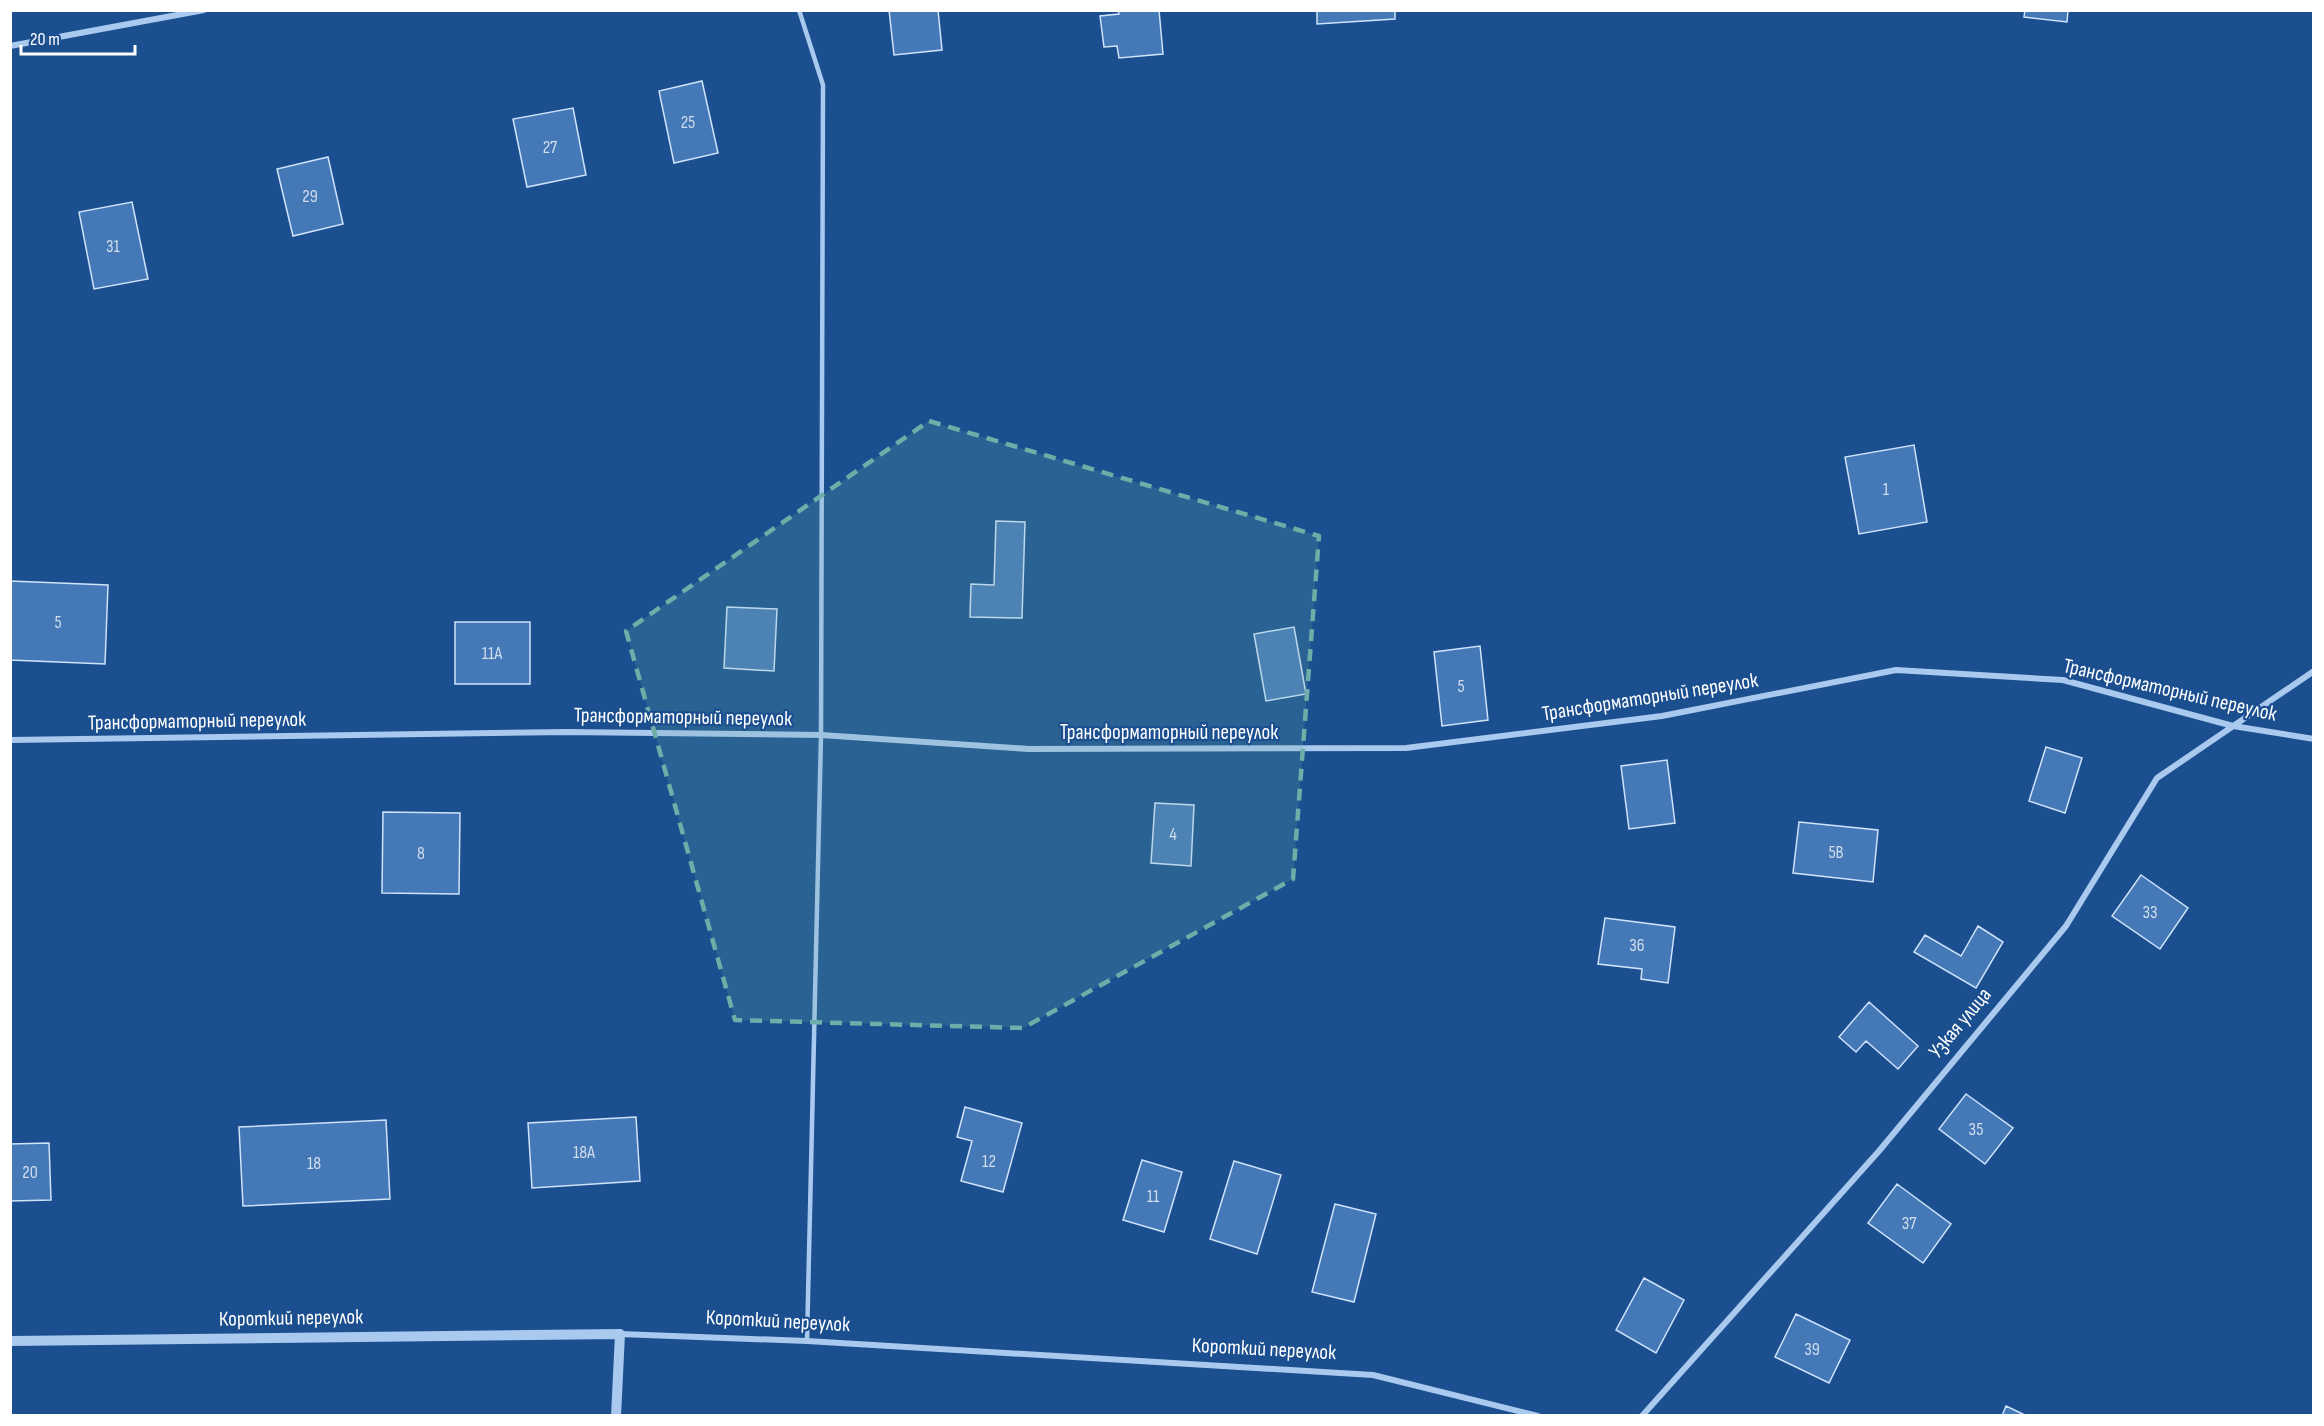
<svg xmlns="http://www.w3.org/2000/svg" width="2324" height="1426" font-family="'Sofia Sans Condensed',sans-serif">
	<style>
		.building { fill: #4478b7; stroke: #cfe3fa; stroke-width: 1.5 }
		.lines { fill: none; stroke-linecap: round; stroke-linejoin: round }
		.service { stroke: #a9c9ee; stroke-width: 4.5 }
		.minor { stroke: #a9c9ee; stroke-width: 6 }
		.tertiary { stroke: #a9c9ee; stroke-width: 10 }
		.marked { fill: #6fada8; fill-opacity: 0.2; stroke: #6fada8; stroke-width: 4.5; stroke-dasharray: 12 8; stroke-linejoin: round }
		.labels { text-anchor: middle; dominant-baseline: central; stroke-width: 4.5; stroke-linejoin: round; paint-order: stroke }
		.number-label { font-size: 18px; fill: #d0dded }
		.street-label { font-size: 21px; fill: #fff; stroke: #1b4f8f }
	</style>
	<rect width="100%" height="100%" fill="#1b4f8f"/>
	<path class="building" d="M 889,10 L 938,10 L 942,50 L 894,55 Z
		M 1118,10 L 1159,10 L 1163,54 L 1119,58 L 1117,46 L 1104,47 L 1100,16 L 1119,14 Z
		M 1317,10 L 1395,10 L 1395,19 L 1317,24 Z
		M 2025,10 L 2068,10 L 2067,22 L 2024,17 Z
		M 702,81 L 718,153 L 674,163 L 659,91 Z
		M 573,108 L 586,175 L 527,187 L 513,119 Z
		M 328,157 L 343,224 L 293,236 L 277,169 Z
		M 132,202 L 148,279 L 94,289 L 79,212 Z
		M 1914,445 L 1927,522 L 1859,534 L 1845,457 Z
		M 996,521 L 1025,522 L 1022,618 L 970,617 L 971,584 L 994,585 Z
		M 10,581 L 108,585 L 105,664 L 10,660 Z
		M 727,607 L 777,609 L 774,671 L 724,668 Z
		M 455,622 L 530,622 L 530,684 L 455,684 Z
		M 1294,627 L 1306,694 L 1266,701 L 1254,634 Z
		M 1480,646 L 1488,720 L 1442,726 L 1434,652 Z
		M 2046,747 L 2082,758 L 2065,813 L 2029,801 Z
		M 1667,760 L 1675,823 L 1629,829 L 1621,766 Z
		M 1155,803 L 1194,805 L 1191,866 L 1151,863 Z
		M 383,812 L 460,813 L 459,894 L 382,893 Z
		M 1799,822 L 1878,830 L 1873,882 L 1793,873 Z
		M 2141,875 L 2188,908 L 2160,949 L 2112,916 Z
		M 1605,918 L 1675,927 L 1668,983 L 1641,979 L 1642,969 L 1598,964 Z
		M 1978,926 L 2003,942 L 1976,988 L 1914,952 L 1925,935 L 1961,956 Z
		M 1869,1002 L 1918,1046 L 1898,1069 L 1866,1041 L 1856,1052 L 1839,1037 Z
		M 1966,1094 L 2013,1128 L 1985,1164 L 1939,1129 Z
		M 965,1107 L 1022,1123 L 1003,1192 L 961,1181 L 972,1141 L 957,1137 Z
		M 636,1117 L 640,1181 L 532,1188 L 528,1123 Z
		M 386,1120 L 390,1199 L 243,1206 L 239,1127 Z
		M 49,1143 L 51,1200 L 10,1201 L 10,1144 Z
		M 1142,1160 L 1182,1172 L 1164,1232 L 1123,1220 Z
		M 1234,1161 L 1281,1175 L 1257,1254 L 1210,1239 Z
		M 1897,1184 L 1951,1224 L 1923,1263 L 1868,1223 Z
		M 1335,1204 L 1376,1214 L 1354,1302 L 1312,1292 Z
		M 1644,1278 L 1684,1300 L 1656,1353 L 1616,1330 Z
		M 1796,1314 L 1850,1340 L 1829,1383 L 1775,1357 Z
		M 2006,1406 L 2027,1416 L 2002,1416 Z"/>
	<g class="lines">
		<path class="service" d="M 799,10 L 823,85 L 821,735 L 807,1341"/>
		<path class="minor" d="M 10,46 L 204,10
			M 10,740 L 567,732 L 821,735 L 1029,749 L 1406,748 L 1662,716 L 1896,670 L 2063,680 L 2233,726 L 2314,739
			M 620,1334 L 807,1341 L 1373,1375 L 1538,1416
			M 1642,1416 L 1879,1151 L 2066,926 L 2157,778 L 2314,671"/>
		<path class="tertiary" d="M 10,1341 L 620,1334 L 616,1416"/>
	</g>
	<path class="marked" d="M 929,421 L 1319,536 L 1293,879 L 1023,1028 L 735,1020 L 626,631 Z"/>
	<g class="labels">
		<g class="number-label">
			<text x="688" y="122">25</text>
			<text x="550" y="147">27</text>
			<text x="310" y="196">29</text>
			<text x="113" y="246">31</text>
			<text x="1886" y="489">1</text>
			<text x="58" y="622">5</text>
			<text x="492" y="653">11А</text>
			<text x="1461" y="686">5</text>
			<text x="1173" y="834">4</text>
			<text x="1836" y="852">5В</text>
			<text x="421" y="853">8</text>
			<text x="2150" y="912">33</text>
			<text x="1637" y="945">36</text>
			<text x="1976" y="1129">35</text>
			<text x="584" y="1152">18А</text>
			<text x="989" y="1161">12</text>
			<text x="314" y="1163">18</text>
			<text x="30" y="1172">20</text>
			<text x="1153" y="1196">11</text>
			<text x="1909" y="1223">37</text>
			<text x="1812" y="1349">39</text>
		</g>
		<g class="street-label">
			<text transform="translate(2170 690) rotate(13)">Трансформаторный переулок</text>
			<text transform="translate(1650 697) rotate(-9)">Трансформаторный переулок</text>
			<text transform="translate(683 717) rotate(1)">Трансформаторный переулок</text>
			<text transform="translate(197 721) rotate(-1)">Трансформаторный переулок</text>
			<text x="1169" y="732">Трансформаторный переулок</text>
			<text transform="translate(1960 1023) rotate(-50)">Узкая улица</text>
			<text transform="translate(291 1318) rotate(-1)">Короткий переулок</text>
			<text transform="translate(778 1321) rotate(3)">Короткий переулок</text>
			<text transform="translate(1264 1349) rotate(3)">Короткий переулок</text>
		</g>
	</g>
	<rect width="2324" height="1426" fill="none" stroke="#ffffff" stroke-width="24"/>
	<path d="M21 45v9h114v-9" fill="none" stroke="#ffffff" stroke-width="3"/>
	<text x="30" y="45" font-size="18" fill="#ffffff" stroke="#1b4f8f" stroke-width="4.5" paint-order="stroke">20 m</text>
</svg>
